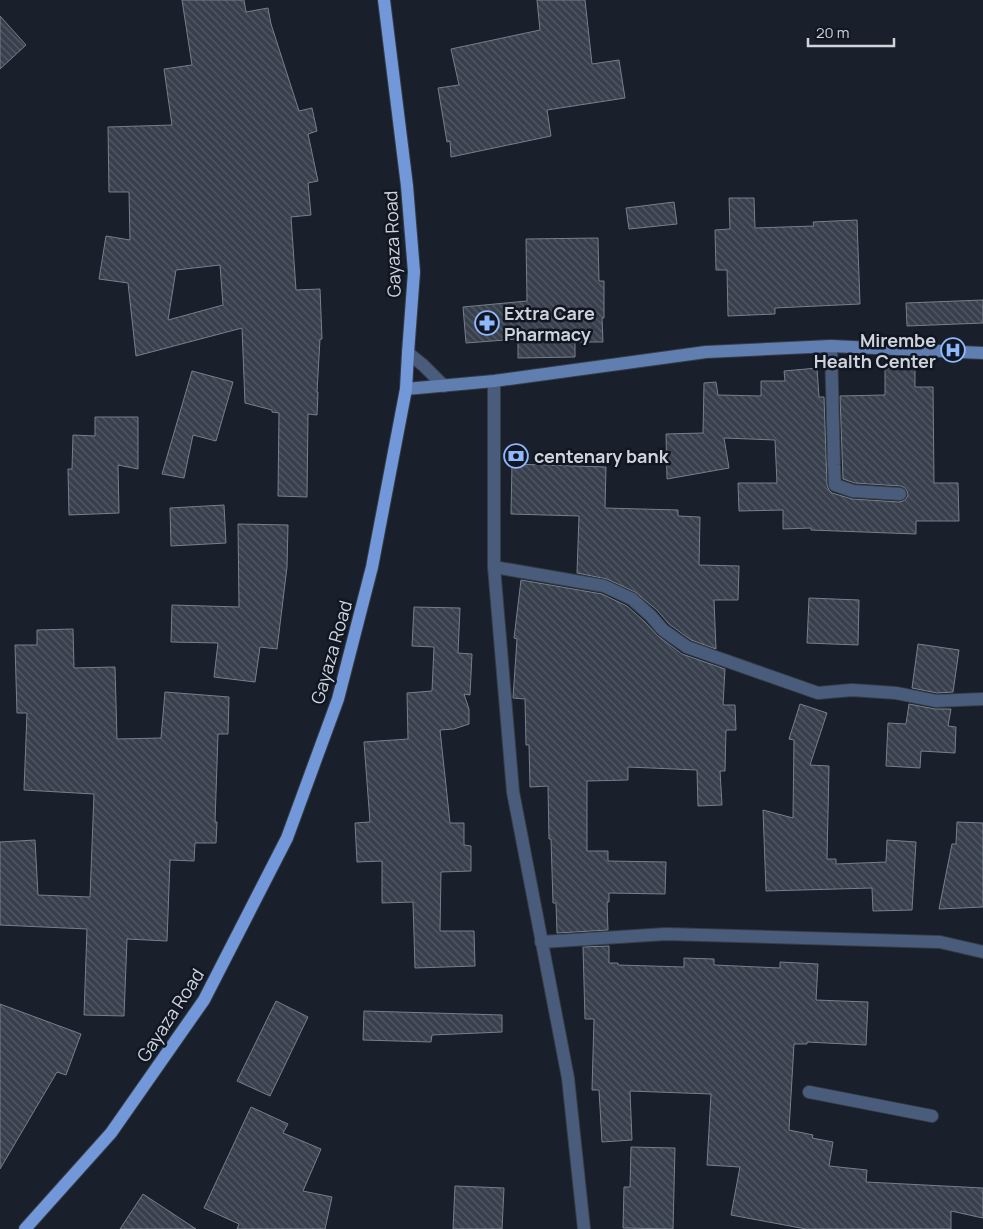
<svg xmlns="http://www.w3.org/2000/svg" width="983" height="1229" font-family="Manrope,sans-serif">
	<style>
		.building { fill: url(#building-back-hatch); stroke: #767f8d; fill-rule: evenodd }
		.lines { fill: none; stroke-linecap: round; stroke-linejoin: round }
		.street-casing { stroke: #363d47; stroke-width: 14 }
		.secondary-casing { stroke: #363d47; stroke-width: 14 }
		.primary-casing { stroke: #363d47; stroke-width: 14 }
		.street { stroke: #4a5c7b; stroke-width: 12 }
		.secondary { stroke: #617eb0; stroke-width: 12 }
		.primary { stroke: #7398d9; stroke-width: 12 }
		.labels { text-anchor: middle; dominant-baseline: central; stroke-width: 5; stroke-linejoin: round; paint-order: stroke }
		.street-label { font-size: 18px; fill: #cfd4dc; stroke: #101722 }
		.poi-label { font-size: 18px; font-weight: bold; fill: #cfd4dc; stroke: #101722; text-anchor: start }
	</style>
	<defs>
		<pattern id="building-back-hatch" width="6" height="6" patternUnits="userSpaceOnUse" patternTransform="scale(1.25)"><rect width="6" height="6" fill="#39404d"/><path d="M-1 5l2 2M0 0l6 6M5-1l2 2" fill="none" stroke="#555b66"/></pattern>
	</defs>
	<rect width="100%" height="100%" fill="#19202b"/>
	<path class="building" d="M 182,0 L 244,0 L 246,12 L 268,8 L 271,24 L 299,111 L 312,108 L 317,131 L 308,134 L 318,181 L 308,183 L 311,215 L 291,217 L 296,290 L 320,289 L 322,339 L 320,339 L 317,392 L 318,392 L 317,415 L 308,414 L 307,497 L 278,496 L 279,413 L 272,412 L 272,410 L 245,403 L 242,328 L 136,356 L 128,283 L 99,279 L 106,236 L 130,240 L 129,192 L 109,192 L 108,127 L 172,125 L 164,69 L 192,65 ZM 220,265 L 223,305 L 168,320 L 176,270 Z
		M 537,0 L 585,0 L 592,64 L 619,60 L 625,98 L 547,110 L 551,136 L 451,157 L 450,141 L 447,142 L 438,88 L 459,85 L 451,49 L 540,30 Z
		M 0,16 L 26,45 L 0,69 Z
		M 729,198 L 754,198 L 755,228 L 814,226 L 813,222 L 857,220 L 860,304 L 775,308 L 775,314 L 728,316 L 727,270 L 716,270 L 715,230 L 730,229 Z
		M 674,202 L 677,224 L 629,229 L 626,208 Z
		M 598,238 L 599,281 L 604,281 L 604,318 L 602,318 L 603,342 L 575,342 L 575,357 L 518,358 L 518,339 L 466,343 L 463,307 L 527,301 L 526,239 Z
		M 983,300 L 983,323 L 907,326 L 906,303 Z
		M 817,368 L 819,397 L 824,397 L 827,485 L 829,490 L 832,493 L 852,499 L 899,502 L 903,501 L 906,499 L 908,495 L 907,491 L 905,488 L 901,486 L 855,483 L 843,479 L 840,396 L 885,395 L 885,368 L 915,368 L 915,387 L 933,387 L 934,483 L 958,483 L 959,521 L 916,521 L 916,534 L 811,530 L 811,528 L 783,529 L 783,510 L 739,511 L 738,483 L 777,483 L 775,440 L 724,438 L 729,468 L 667,479 L 666,434 L 703,433 L 704,383 L 716,382 L 718,395 L 761,396 L 761,381 L 785,381 L 784,371 Z
		M 192,371 L 233,382 L 216,441 L 193,435 L 184,478 L 162,474 Z
		M 95,417 L 138,417 L 138,469 L 118,465 L 119,513 L 69,515 L 68,469 L 72,469 L 73,435 L 95,436 Z
		M 512,464 L 606,467 L 605,508 L 678,510 L 678,516 L 700,517 L 699,565 L 739,566 L 738,600 L 714,600 L 716,649 L 691,640 L 669,624 L 657,610 L 635,592 L 607,579 L 577,573 L 579,516 L 511,514 Z
		M 224,505 L 226,543 L 171,546 L 170,508 Z
		M 238,524 L 288,525 L 287,567 L 277,649 L 260,647 L 255,682 L 214,677 L 218,643 L 171,642 L 172,605 L 239,607 Z
		M 521,580 L 602,594 L 627,606 L 645,622 L 658,636 L 682,654 L 725,669 L 723,705 L 735,705 L 736,730 L 726,730 L 725,771 L 720,771 L 722,805 L 698,806 L 697,770 L 628,767 L 628,780 L 587,781 L 587,851 L 608,851 L 608,861 L 666,862 L 665,894 L 609,893 L 609,902 L 607,902 L 608,930 L 557,933 L 556,903 L 553,903 L 551,839 L 549,839 L 548,786 L 530,787 L 529,745 L 526,745 L 525,699 L 513,698 L 517,639 L 514,638 Z
		M 809,598 L 859,600 L 858,645 L 807,643 Z
		M 414,607 L 460,608 L 458,653 L 472,654 L 470,695 L 464,694 L 469,709 L 469,724 L 454,729 L 440,730 L 450,823 L 464,823 L 464,845 L 471,846 L 471,871 L 441,872 L 440,931 L 474,931 L 475,966 L 415,968 L 413,902 L 382,903 L 382,861 L 357,862 L 355,823 L 370,822 L 364,742 L 408,739 L 407,693 L 432,691 L 434,647 L 412,646 Z
		M 73,629 L 74,668 L 115,667 L 117,739 L 161,738 L 165,692 L 229,697 L 228,734 L 218,734 L 215,822 L 217,822 L 216,843 L 195,843 L 194,861 L 170,860 L 167,941 L 127,939 L 124,1016 L 84,1015 L 87,929 L 0,925 L 0,842 L 35,840 L 38,895 L 90,897 L 94,794 L 24,790 L 27,713 L 17,713 L 15,645 L 37,645 L 37,630 Z
		M 918,644 L 959,650 L 953,692 L 937,693 L 912,688 Z
		M 800,704 L 827,713 L 810,765 L 829,766 L 827,859 L 836,859 L 836,864 L 886,862 L 887,840 L 916,842 L 912,910 L 873,911 L 872,888 L 766,891 L 763,810 L 793,818 L 794,740 L 789,739 Z
		M 909,704 L 935,709 L 951,709 L 948,726 L 956,727 L 955,753 L 921,751 L 920,768 L 886,766 L 888,723 L 906,724 Z
		M 957,822 L 983,823 L 983,907 L 939,909 L 952,844 L 956,844 Z
		M 609,946 L 609,963 L 618,963 L 618,965 L 684,967 L 684,958 L 714,959 L 714,965 L 780,968 L 780,962 L 818,964 L 816,1000 L 868,1002 L 866,1045 L 807,1042 L 807,1044 L 794,1044 L 789,1130 L 813,1135 L 812,1138 L 833,1142 L 829,1166 L 867,1170 L 866,1182 L 983,1188 L 983,1218 L 951,1211 L 951,1229 L 806,1229 L 731,1215 L 740,1167 L 707,1165 L 711,1094 L 630,1091 L 632,1140 L 602,1142 L 599,1090 L 592,1090 L 594,1019 L 585,1019 L 583,947 Z
		M 276,1001 L 308,1017 L 270,1096 L 237,1081 Z
		M 0,1004 L 81,1034 L 66,1075 L 57,1072 L 0,1169 Z
		M 364,1011 L 502,1015 L 502,1032 L 432,1035 L 431,1042 L 363,1040 Z
		M 251,1107 L 288,1124 L 283,1133 L 321,1149 L 303,1191 L 332,1197 L 325,1229 L 237,1229 L 239,1224 L 204,1208 Z
		M 631,1147 L 675,1148 L 673,1229 L 623,1228 L 624,1187 L 630,1187 Z
		M 455,1186 L 504,1188 L 502,1229 L 453,1229 Z
		M 143,1194 L 196,1229 L 120,1229 Z"/>
	<g class="lines">
		<g class="street-casing">
			<path id="street" d="M 831,346 L 834,465 L 835,485 L 853,491 L 900,494
				M 408,353 L 423,365 L 444,386
				M 494,381 L 494,567 L 513,792 L 568,1078 L 584,1229
				M 494,567 L 604,586 L 632,599 L 651,616 L 663,630 L 687,647 L 818,693 L 852,690 L 896,693 L 936,701 L 983,699
				M 541,942 L 666,934 L 940,942 L 983,952
				M 809,1092 L 932,1116"/>
		</g>
		<g class="secondary-casing">
			<path id="secondary" d="M 406,389 L 494,381 L 706,352 L 831,346 L 983,353"/>
		</g>
		<g class="primary-casing">
			<path id="primary" d="M 25,1229 L 111,1133 L 204,1000 L 287,838 L 338,699 L 372,567 L 406,389 L 408,353 L 414,272 L 407,186 L 384,0"/>
		</g>
		<use href="#street" class="street"/>
		<use href="#secondary" class="secondary"/>
		<use href="#primary" class="primary"/>
	</g>
	<defs>
		<g id="pharmacy-ring" transform="scale(1.25)"><circle r="9.5" fill="#101722" stroke="#90b8fd" stroke-width="1.5"/><path d="M-2-6h4v4h4v4h-4v4h-4v-4h-4v-4h4Z" fill="#90b8fd"/></g>
		<g id="hospital-ring" transform="scale(1.25)"><circle r="9.5" fill="#101722" stroke="#90b8fd" stroke-width="1.5"/><path d="M-5-5h3v3.5h4V-5h3V5h-3V1.5h-4V5h-3Z" fill="#90b8fd"/></g>
		<g id="bank-ring" transform="scale(1.25)"><circle r="9.5" fill="#101722" stroke="#90b8fd" stroke-width="1.5"/><path d="M-6-4H6V4H-6ZM0-2.3a2.3 2.3 0 1 0 0 4.6a2.3 2.3 0 1 0 0-4.6Z" fill="#90b8fd"/></g>
	</defs>
	<g fill-rule="evenodd">
		<use href="#pharmacy-ring" x="487" y="323"/>
		<use href="#hospital-ring" x="953" y="350"/>
		<use href="#bank-ring" x="516" y="456"/>
	</g>
	<g class="labels">
		<g class="street-label">
			<text transform="translate(392 244) rotate(-92)">Gayaza Road</text>
			<text transform="translate(331 652) rotate(-74)">Gayaza Road</text>
			<text transform="translate(170 1015) rotate(-57)">Gayaza Road</text>
		</g>
		<g class="poi-label">
			<text x="504" y="313">Extra Care<tspan x="504" dy="21">Pharmacy</tspan></text>
			<text x="936" y="340" text-anchor="end">Mirembe<tspan x="936" dy="21">Health Center</tspan></text>
			<text x="534" y="456">centenary bank</text>
		</g>
	</g>
	<path d="M808 38v8h86v-8" fill="none" stroke="#cfd4dc" stroke-width="2.5"/>
	<text x="816" y="38" font-size="15" fill="#cfd4dc" stroke="#101722" stroke-width="4" paint-order="stroke">20 m</text>
</svg>
